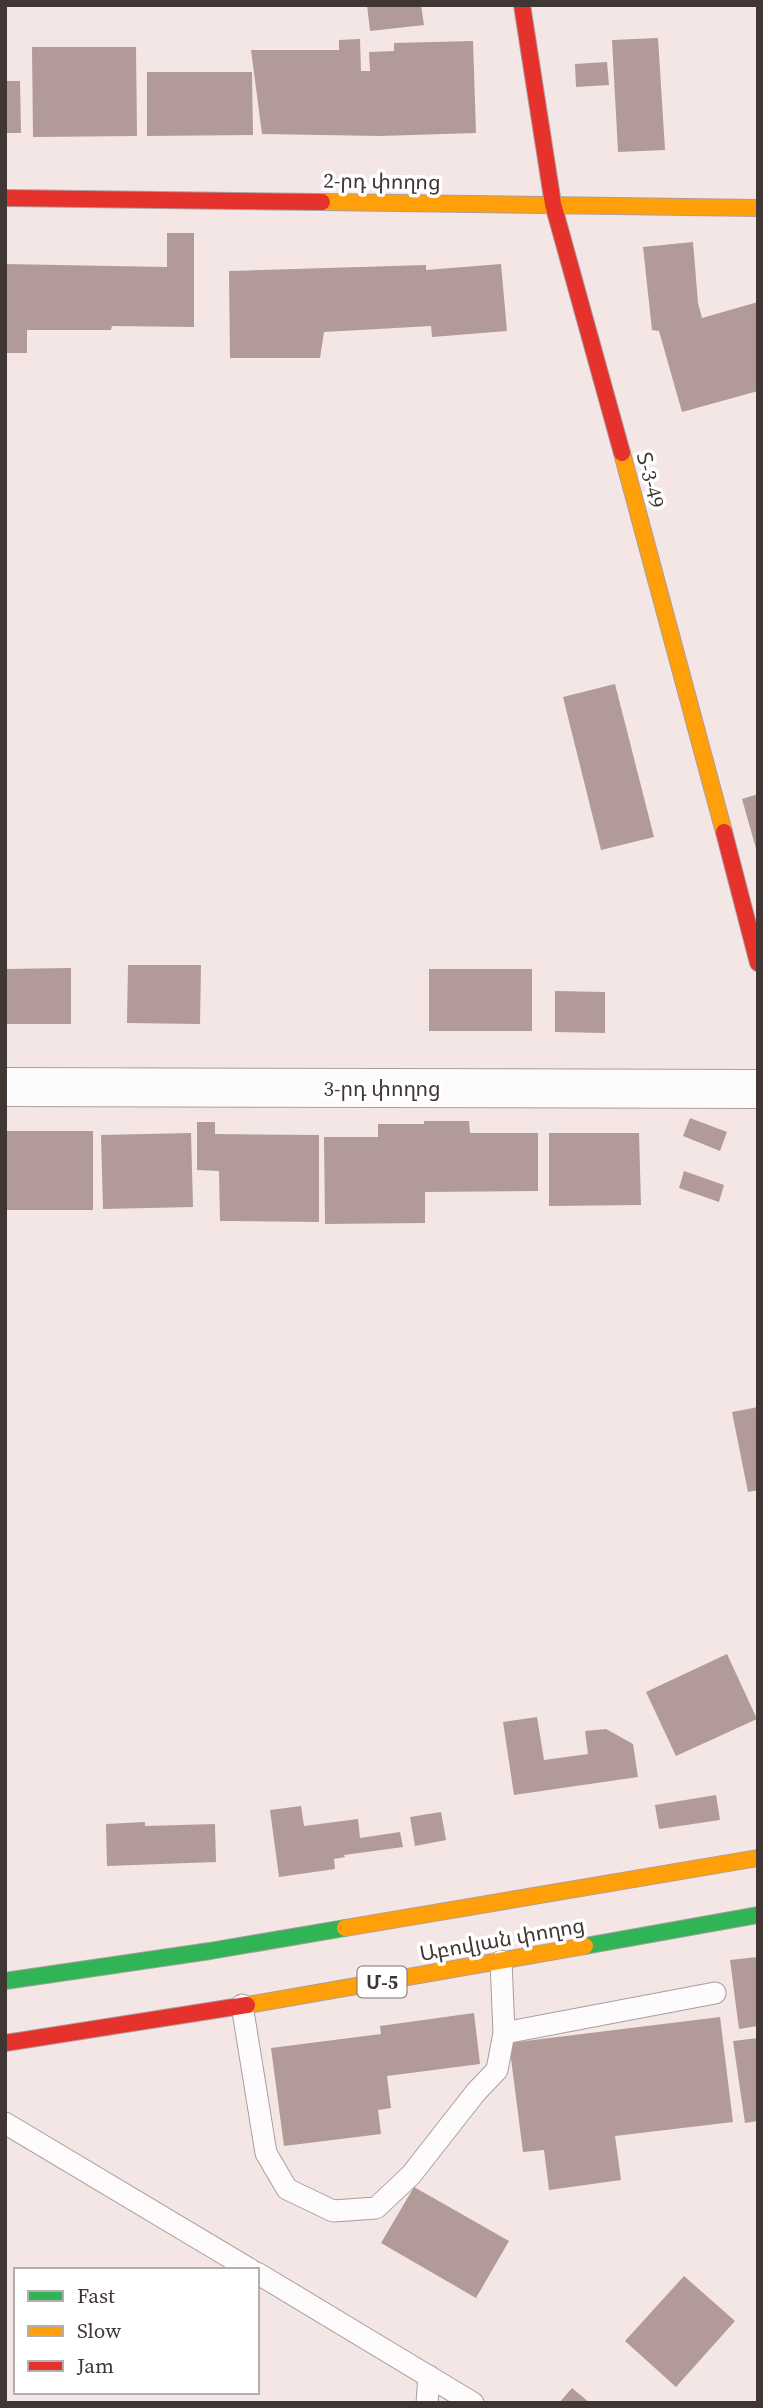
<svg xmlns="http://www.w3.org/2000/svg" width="763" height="2408" font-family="'Source Serif 4','Noto Sans Armenian',serif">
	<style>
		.building { fill: #b29a98 }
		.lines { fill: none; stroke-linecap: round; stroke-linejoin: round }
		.lane-casing { stroke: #a99e9d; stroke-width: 23 }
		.street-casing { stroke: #a99e9d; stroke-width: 40 }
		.fast-casing { stroke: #a99e9d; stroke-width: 18 }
		.slow-casing { stroke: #a99e9d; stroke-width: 18 }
		.jam-casing { stroke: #a99e9d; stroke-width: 18 }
		.lane { stroke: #fdfbfb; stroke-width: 21 }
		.street { stroke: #fdfbfb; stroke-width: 38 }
		.fast { stroke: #30b455; stroke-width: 16 }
		.slow { stroke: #ff9f0a; stroke-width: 16 }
		.jam { stroke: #e5322d; stroke-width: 16 }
		.labels { text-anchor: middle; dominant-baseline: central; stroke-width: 7; stroke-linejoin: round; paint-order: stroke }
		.shield { fill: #fff; stroke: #797271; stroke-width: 2 }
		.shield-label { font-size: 19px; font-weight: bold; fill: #403634 }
		.street-label { font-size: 21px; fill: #403634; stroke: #fff }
	</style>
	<rect width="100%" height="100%" fill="#f4e6e4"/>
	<path class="building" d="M 367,5 L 421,5 L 424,25 L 370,31 Z
		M 658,38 L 665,150 L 618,152 L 612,40 Z
		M 360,39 L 361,71 L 370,71 L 369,52 L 394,51 L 394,43 L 473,41 L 476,133 L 380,136 L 262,134 L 251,50 L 339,50 L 339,40 Z
		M 32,47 L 136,47 L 137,136 L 33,137 Z
		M 607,62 L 609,85 L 576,87 L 575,64 Z
		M 147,72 L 252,72 L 253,135 L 147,136 Z
		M 5,81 L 20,81 L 21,133 L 5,133 Z
		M 167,233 L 194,233 L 194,327 L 112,326 L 111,330 L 27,330 L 27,353 L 5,353 L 5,264 L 167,267 Z
		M 693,242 L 698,303 L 702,318 L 758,302 L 758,391 L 682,412 L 659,331 L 652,330 L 643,247 Z
		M 501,264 L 507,331 L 432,337 L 431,326 L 324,332 L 320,358 L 230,358 L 229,271 L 426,265 L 426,270 Z
		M 615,684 L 654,837 L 601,850 L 563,697 Z
		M 758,794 L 758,852 L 757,852 L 742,799 Z
		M 128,965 L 201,965 L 200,1024 L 127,1023 Z
		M 71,968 L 71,1024 L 5,1024 L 5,969 Z
		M 429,969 L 532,969 L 532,1031 L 429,1031 Z
		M 555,991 L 605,992 L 605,1033 L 555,1032 Z
		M 690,1118 L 727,1132 L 720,1151 L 683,1136 Z
		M 424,1121 L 469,1121 L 470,1133 L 538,1133 L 538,1191 L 425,1192 L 425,1223 L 325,1224 L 324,1137 L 378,1137 L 378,1124 L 424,1124 Z
		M 197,1122 L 215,1122 L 215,1134 L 319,1135 L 319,1222 L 220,1221 L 219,1171 L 197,1170 Z
		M 5,1131 L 93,1131 L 93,1210 L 5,1210 Z
		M 191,1133 L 193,1207 L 103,1209 L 101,1135 Z
		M 549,1133 L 639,1133 L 641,1205 L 549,1206 Z
		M 684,1171 L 724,1185 L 719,1202 L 679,1188 Z
		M 758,1407 L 758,1490 L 748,1492 L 732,1412 Z
		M 727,1654 L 757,1719 L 676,1756 L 646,1692 Z
		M 537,1717 L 544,1760 L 588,1754 L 585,1731 L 606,1729 L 633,1744 L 638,1777 L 514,1795 L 503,1722 Z
		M 716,1795 L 720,1820 L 659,1829 L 655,1805 Z
		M 301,1806 L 304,1826 L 358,1819 L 360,1838 L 400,1832 L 403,1847 L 344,1855 L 345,1857 L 334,1859 L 335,1869 L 279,1877 L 270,1810 Z
		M 441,1812 L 446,1840 L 415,1846 L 410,1817 Z
		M 145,1822 L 145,1826 L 215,1824 L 216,1862 L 107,1866 L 106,1824 Z
		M 758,1957 L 758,2026 L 739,2029 L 730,1960 Z
		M 474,2013 L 480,2064 L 387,2076 L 391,2108 L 378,2110 L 381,2134 L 284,2146 L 271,2048 L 381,2034 L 380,2026 Z
		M 720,2017 L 733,2122 L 615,2136 L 621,2180 L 549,2190 L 544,2150 L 523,2152 L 509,2043 Z
		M 758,2038 L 758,2121 L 745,2123 L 733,2041 Z
		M 414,2187 L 509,2241 L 476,2298 L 381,2243 Z
		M 684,2276 L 735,2321 L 676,2387 L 625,2341 Z
		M 572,2388 L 590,2403 L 559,2403 Z"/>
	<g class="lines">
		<g class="lane-casing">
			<path id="lane" d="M 242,2005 L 266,2153 L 287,2189 L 333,2211 L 376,2208 L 411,2175 L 476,2092 L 497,2070 L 504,2033 L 501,1961
				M 504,2033 L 715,1993
				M 5,2123 L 251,2270
				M 257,2273 L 473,2403
				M 427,2403 L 429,2376"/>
		</g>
		<g class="street-casing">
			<path id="street" d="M 5,1087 L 758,1089"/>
		</g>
		<g class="fast-casing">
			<path id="fast" d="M 585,1946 L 758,1915
				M 5,1981 L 210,1951 L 345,1928"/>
		</g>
		<g class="slow-casing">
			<path id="slow" d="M 322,202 L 758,208
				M 622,453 L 724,832
				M 345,1928 L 758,1858
				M 247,2005 L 585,1946"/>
		</g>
		<g class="jam-casing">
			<path id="jam" d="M 522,5 L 553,204 L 622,453
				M 5,198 L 322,202
				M 724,832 L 758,963
				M 5,2043 L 247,2005"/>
		</g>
		<use href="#lane" class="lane"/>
		<use href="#street" class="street"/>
		<use href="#fast" class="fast"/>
		<use href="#slow" class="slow"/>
		<use href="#jam" class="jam"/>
	</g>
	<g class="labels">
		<rect class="shield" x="357.5" y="1966.5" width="49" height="31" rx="5"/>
		<g class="shield-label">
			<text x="382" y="1982">Մ-5</text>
		</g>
		<g class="street-label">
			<text transform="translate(382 181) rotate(1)">2-րդ փողոց</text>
			<text transform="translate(651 480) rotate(75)">Տ-3-49</text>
			<text x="382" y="1088">3-րդ փողոց</text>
			<text transform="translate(502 1939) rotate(-10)">Աբովյան փողոց</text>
		</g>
	</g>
	<rect width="763" height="2408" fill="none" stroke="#403634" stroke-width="14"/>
	<rect x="14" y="2268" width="245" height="126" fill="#ffffff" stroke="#b3afae" stroke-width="2"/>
	<rect x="28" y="2291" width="35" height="10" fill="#30b455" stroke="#b3afae" stroke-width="2"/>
	<text x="77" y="2303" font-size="21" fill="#403634">Fast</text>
	<rect x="28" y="2326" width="35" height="10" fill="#ff9f0a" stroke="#b3afae" stroke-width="2"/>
	<text x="77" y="2338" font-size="21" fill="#403634">Slow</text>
	<rect x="28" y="2361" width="35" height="10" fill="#e5322d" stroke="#b3afae" stroke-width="2"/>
	<text x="77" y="2373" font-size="21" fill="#403634">Jam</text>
</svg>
